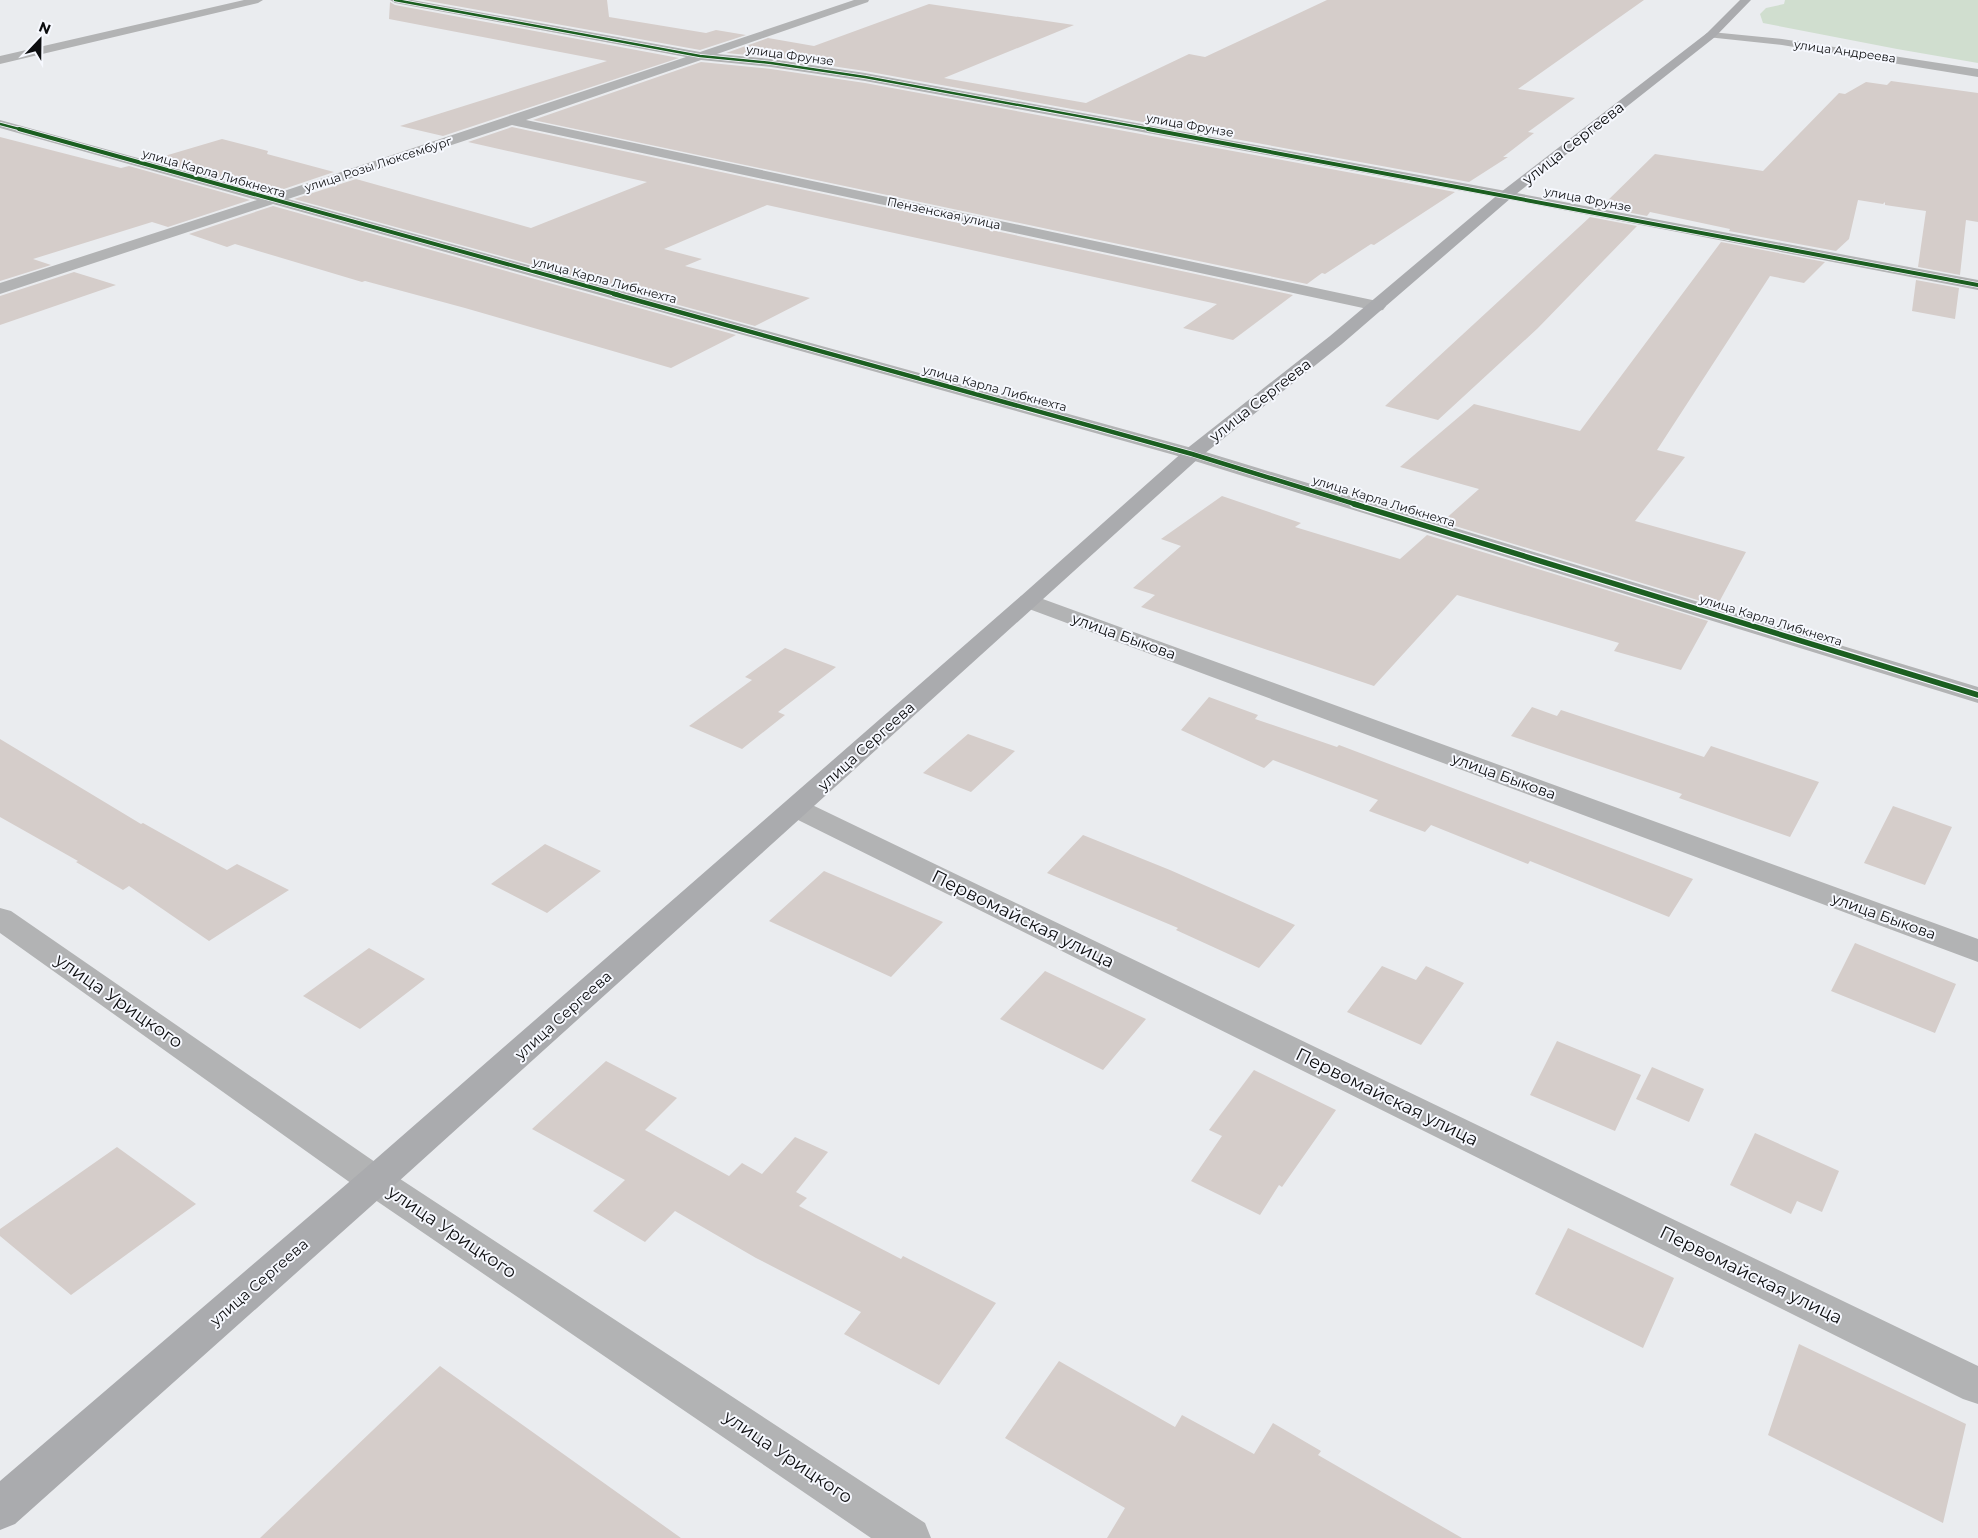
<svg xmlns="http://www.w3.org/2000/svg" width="1978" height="1538" font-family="Montserrat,sans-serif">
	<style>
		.green { fill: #d0decf }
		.building { fill: #d5cdca }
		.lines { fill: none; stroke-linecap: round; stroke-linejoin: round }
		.minor { fill: #b2b3b4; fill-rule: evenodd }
		.major { fill: #aaabae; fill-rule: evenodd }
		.cycleway-far3-casing { stroke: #f6f8fe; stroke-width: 4 }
		.cycleway-far2-casing { stroke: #f6f8fe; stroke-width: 5.5 }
		.cycleway-far1-casing { stroke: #f6f8fe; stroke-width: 6 }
		.cycleway-casing { stroke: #f6f8fe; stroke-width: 8 }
		.cycleway-far3 { stroke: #1b5e20; stroke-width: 2.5 }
		.cycleway-far2 { stroke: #1b5e20; stroke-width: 4 }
		.cycleway-far1 { stroke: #1b5e20; stroke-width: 4.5 }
		.cycleway { stroke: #1b5e20; stroke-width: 5.5 }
		.labels { text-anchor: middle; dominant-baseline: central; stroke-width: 4; stroke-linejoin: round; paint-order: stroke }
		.far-street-label { font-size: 12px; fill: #0c0d0f; stroke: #f6f8fe }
		.street-label { font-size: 15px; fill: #0c0d0f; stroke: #f6f8fe }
		.near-street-label { font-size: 18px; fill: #0c0d0f; stroke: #f6f8fe }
	</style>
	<rect width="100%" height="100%" fill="#eaecef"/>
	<path class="green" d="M 1785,0 L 1978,0 L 1978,63 L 1897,49 L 1763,23 L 1760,14 L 1766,8 L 1784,4 Z"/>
	<path class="building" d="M 423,0 L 607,0 L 609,17 L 706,33 L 716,30 L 746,35 L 700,50 Z
		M 1327,0 L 1644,0 L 1518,89 L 1575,98 L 1528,132 L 1534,133 L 1503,157 L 1508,157 L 1469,182 L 865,71 L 771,57 L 726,53 L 768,38 L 814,46 L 929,4 L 1074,25 L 944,78 L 1086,103 L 1189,54 L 1205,57 Z
		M 390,2 L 395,5 L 679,58 L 443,136 L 400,126 L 607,61 L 389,19 Z
		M 701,62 L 771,69 L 865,83 L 1455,192 L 1374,245 L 1371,244 L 1325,274 L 1322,273 L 1307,284 L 533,120 Z
		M 1891,81 L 1978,93 L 1978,222 L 1966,220 L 1960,275 L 1918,267 L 1926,211 L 1885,205 L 1885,202 L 1883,204 L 1858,200 L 1849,239 L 1836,251 L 1729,231 L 1730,229 L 1650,212 L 1647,216 L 1601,207 L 1655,154 L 1763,171 L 1839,93 L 1845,94 L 1866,82 L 1887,85 Z
		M 512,127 L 1293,295 L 1233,340 L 1183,328 L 1217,304 L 767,205 L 664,249 L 702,259 L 685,266 L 810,298 L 755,326 L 294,199 L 356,179 L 531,228 L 647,182 L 468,142 Z
		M 0,137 L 121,168 L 129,166 L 250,200 L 168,227 L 152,222 L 33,259 L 51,265 L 0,281 Z
		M 222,139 L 268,151 L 267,154 L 334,172 L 272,193 L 151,160 Z
		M 273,206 L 736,335 L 671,368 L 465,308 L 365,281 L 362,282 L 235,244 L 227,247 L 189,234 Z
		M 1590,217 L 1637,226 L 1538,328 L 1438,420 L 1385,406 Z
		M 1721,242 L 1825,262 L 1804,283 L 1770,276 L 1657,450 L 1685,457 L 1635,521 L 1746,552 L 1717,606 L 1442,522 L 1479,489 L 1400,467 L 1474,404 L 1580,431 Z
		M 74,272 L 116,285 L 0,325 L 0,296 Z
		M 1916,280 L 1959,288 L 1955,319 L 1912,311 Z
		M 1222,496 L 1301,523 L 1295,527 L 1400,559 L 1427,535 L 1708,621 L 1681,670 L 1614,651 L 1619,643 L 1457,595 L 1374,686 L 1141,607 L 1155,595 L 1133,588 L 1181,546 L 1161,539 Z
		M 785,648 L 836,667 L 778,712 L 785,715 L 742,749 L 689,726 L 752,680 L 745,677 Z
		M 1209,697 L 1258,715 L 1255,719 L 1337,747 L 1339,745 L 1693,879 L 1669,917 L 1530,861 L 1528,864 L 1431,825 L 1425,832 L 1369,811 L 1378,800 L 1273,760 L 1264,768 L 1181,730 Z
		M 1532,707 L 1557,716 L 1561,710 L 1704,757 L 1711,746 L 1819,782 L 1790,837 L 1679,798 L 1682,794 L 1511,736 Z
		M 968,734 L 1015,751 L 971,792 L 923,773 Z
		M 0,739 L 141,824 L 143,823 L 227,870 L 237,864 L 289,890 L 209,941 L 129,886 L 123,890 L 76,862 L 78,861 L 0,817 Z
		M 1893,806 L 1952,827 L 1925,885 L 1864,863 Z
		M 1083,835 L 1170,870 L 1295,925 L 1259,968 L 1176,930 L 1178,928 L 1047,873 Z
		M 545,844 L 601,871 L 547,913 L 491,884 Z
		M 824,871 L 943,922 L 891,977 L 769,921 Z
		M 1855,943 L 1956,984 L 1935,1033 L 1831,991 Z
		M 369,948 L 425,979 L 360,1029 L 303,996 Z
		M 1382,966 L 1416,980 L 1426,966 L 1464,983 L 1421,1045 L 1347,1012 Z
		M 1045,971 L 1146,1019 L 1103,1070 L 1000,1019 Z
		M 1557,1041 L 1641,1075 L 1615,1131 L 1530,1095 Z
		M 606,1061 L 677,1098 L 645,1130 L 729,1176 L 742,1163 L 762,1174 L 795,1137 L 828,1152 L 796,1192 L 807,1198 L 799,1206 L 901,1259 L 903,1256 L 996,1303 L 939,1385 L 844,1334 L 861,1312 L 756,1258 L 675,1211 L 645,1242 L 593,1211 L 625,1180 L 532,1129 Z
		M 1652,1067 L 1704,1089 L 1689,1122 L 1636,1099 Z
		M 1254,1070 L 1336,1110 L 1282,1187 L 1279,1185 L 1260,1215 L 1191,1181 L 1222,1136 L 1209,1130 Z
		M 1755,1133 L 1839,1171 L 1822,1212 L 1797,1201 L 1791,1214 L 1730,1185 Z
		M 117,1147 L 196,1204 L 71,1295 L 0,1236 L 0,1229 Z
		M 1568,1228 L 1674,1278 L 1643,1348 L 1535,1294 Z
		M 1799,1344 L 1966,1424 L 1943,1523 L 1768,1435 Z
		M 1059,1361 L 1175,1427 L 1182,1415 L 1254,1454 L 1273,1423 L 1321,1451 L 1318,1455 L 1462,1538 L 1107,1538 L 1125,1508 L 1005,1438 Z
		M 440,1366 L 681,1538 L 260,1538 Z"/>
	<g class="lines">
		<path class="minor" d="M 244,0 L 263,0 L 258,3 L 0,64 L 0,56 Z
			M 390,0 L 412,0 L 700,52 L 854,0 L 869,0 L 868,2 L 717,54 L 771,59 L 865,73 L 1506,191 L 1978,280 L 1978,290 L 1506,199 L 865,81 L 771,67 L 701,60 L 526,120 L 1377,301 L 1383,302 L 1386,306 L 1383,310 L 1377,311 L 512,125 L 288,199 L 1199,450 L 1978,687 L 1978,703 L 1185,458 L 273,204 L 0,294 L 0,283 L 257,200 L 0,128 L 0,120 L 272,195 L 686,57 L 395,3 Z
			M 1711,32 L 1782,39 L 1978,69 L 1978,77 L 1782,45 L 1707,37 L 1705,35 L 1707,33 Z
			M 1029,594 L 1978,939 L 1978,962 L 1021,606 L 1017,601 L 1021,596 Z
			M 796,799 L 806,802 L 1978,1366 L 1978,1404 L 1963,1399 L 786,814 L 782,808 L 786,802 Z
			M 0,908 L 11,911 L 388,1171 L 925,1523 L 931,1538 L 871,1538 L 362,1191 L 0,933 Z"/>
		<path class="major" d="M 1740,0 L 1751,0 L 1715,37 L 1511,198 L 1342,344 L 1199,458 L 388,1191 L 15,1524 L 0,1530 L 0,1481 L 362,1171 L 1021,596 L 1185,450 L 1330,336 L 1501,192 L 1707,33 Z"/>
		<g class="cycleway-far3-casing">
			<path id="cycleway-far3" d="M 395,0 L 700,56 L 771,63 L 865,77 L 1155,130
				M 0,124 L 23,130"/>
		</g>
		<g class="cycleway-far2-casing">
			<path id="cycleway-far2" d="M 19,129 L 619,295
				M 1148,129 L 1978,285"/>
		</g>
		<g class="cycleway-far1-casing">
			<path id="cycleway-far1" d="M 614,294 L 1192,454 L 1358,505"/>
		</g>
		<g class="cycleway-casing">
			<path id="cycleway" d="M 1354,504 L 1978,695"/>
		</g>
		<use href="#cycleway-far3" class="cycleway-far3"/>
		<use href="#cycleway-far2" class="cycleway-far2"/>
		<use href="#cycleway-far1" class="cycleway-far1"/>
		<use href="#cycleway" class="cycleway"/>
	</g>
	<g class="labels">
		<g class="far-street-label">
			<text transform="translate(1845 51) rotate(8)">улица Андреева</text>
			<text transform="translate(790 55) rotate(8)">улица Фрунзе</text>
			<text transform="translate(1190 125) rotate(10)">улица Фрунзе</text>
			<text transform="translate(378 164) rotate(-18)">улица Розы Люксембург</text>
			<text transform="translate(214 173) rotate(16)">улица Карла Либкнехта</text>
			<text transform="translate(1588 199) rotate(11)">улица Фрунзе</text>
			<text transform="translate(944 213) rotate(12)">Пензенская улица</text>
			<text transform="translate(605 280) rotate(15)">улица Карла Либкнехта</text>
			<text transform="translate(995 388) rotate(15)">улица Карла Либкнехта</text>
			<text transform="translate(1384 501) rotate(17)">улица Карла Либкнехта</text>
			<text transform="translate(1771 620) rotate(17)">улица Карла Либкнехта</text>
		</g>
		<g class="street-label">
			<text transform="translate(1573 143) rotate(-38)">улица Сергеева</text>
			<text transform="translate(1260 400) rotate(-38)">улица Сергеева</text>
			<text transform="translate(1124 636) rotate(20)">улица Быкова</text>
			<text transform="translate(866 746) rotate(-42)">улица Сергеева</text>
			<text transform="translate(1504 776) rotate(20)">улица Быкова</text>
			<text transform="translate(1884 916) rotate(20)">улица Быкова</text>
			<text transform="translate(563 1015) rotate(-42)">улица Сергеева</text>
			<text transform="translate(259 1282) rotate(-41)">улица Сергеева</text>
		</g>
		<g class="near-street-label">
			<text transform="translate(1023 919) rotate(26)">Первомайская улица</text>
			<text transform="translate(119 1001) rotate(35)">улица Урицкого</text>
			<text transform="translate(1387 1097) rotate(26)">Первомайская улица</text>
			<text transform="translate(452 1232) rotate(34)">улица Урицкого</text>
			<text transform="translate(1751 1275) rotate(26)">Первомайская улица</text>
			<text transform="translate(788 1457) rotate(34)">улица Урицкого</text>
		</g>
	</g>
	<g transform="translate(40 40) rotate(22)" stroke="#f6f8fe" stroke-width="4" paint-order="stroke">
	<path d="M0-4L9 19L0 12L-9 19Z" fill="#0c0d0f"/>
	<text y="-8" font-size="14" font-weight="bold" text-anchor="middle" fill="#0c0d0f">N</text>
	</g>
</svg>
